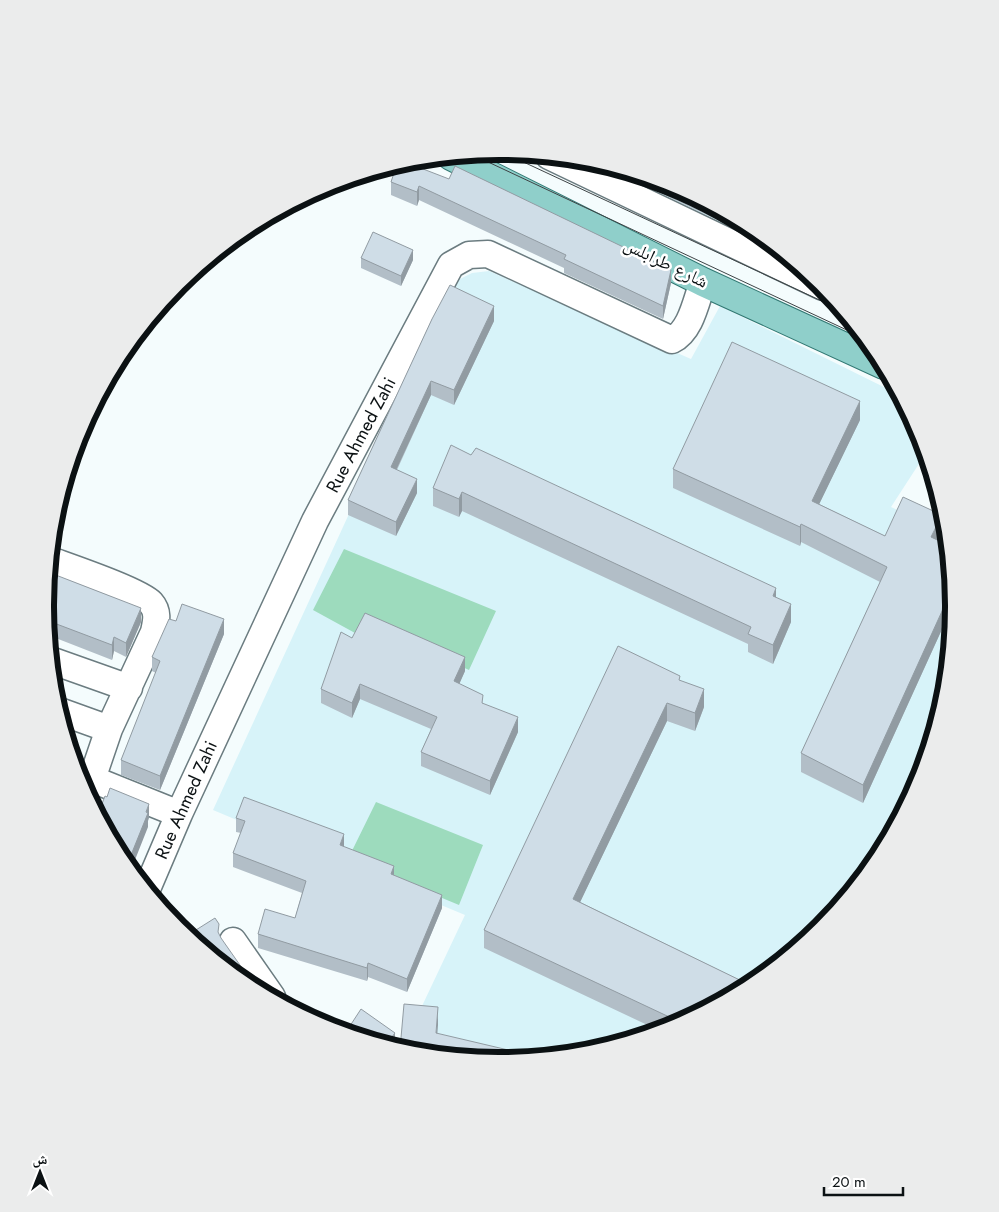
<svg xmlns="http://www.w3.org/2000/svg" width="999" height="1212" font-family="Jost,'Noto Naskh Arabic',sans-serif">
	<style>
		.built { fill: #d7f3f9 }
		.green { fill: #9ddbbd }
		.lines { fill: none; stroke-linecap: round; stroke-linejoin: round }
		.minor-casing { stroke: #6b7c80; stroke-width: 29 }
		.major-casing { stroke: #317873; stroke-width: 30 }
		.minor { stroke: #fff; stroke-width: 26 }
		.major { stroke: #8fcfca; stroke-width: 28 }
		.tram { stroke: #3d4345; stroke-width: 1 }
		.wall { fill: #b2bec7 }
		.shaded-wall { fill: #919ba2 }
		.building { fill: #cfdde7; stroke: #919ba2 }
		.labels { text-anchor: middle; dominant-baseline: central; stroke-width: 5; stroke-linejoin: round; paint-order: stroke }
		.street-label { font-size: 18px; fill: #0b1113; stroke: #fff }
		.rim { fill: none; stroke: #0b1113; stroke-width: 6 }
	</style>
	<rect width="100%" height="100%" fill="#f4fcfd"/>
	<path class="built" d="M 593,162 L 674,186 L 752,228 L 777,249 Z
		M 489,271 L 691,359 L 720,306 L 900,395 L 920,432 L 926,453 L 891,507 L 947,533 L 954,606 L 945,695 L 919,780 L 877,859 L 821,928 L 752,984 L 673,1026 L 588,1052 L 499,1060 L 411,1052 L 414,1023 L 465,915 L 213,810 L 456,281 L 472,273 Z"/>
	<path class="green" d="M 344,549 L 496,611 L 469,670 L 361,621 L 355,633 L 313,610 Z
		M 376,802 L 483,845 L 459,905 L 348,859 Z"/>
	<g class="lines">
		<g class="minor-casing">
			<path id="minor" d="M 549,156 L 823,287
				M 50,560 C 69,567 140,591 151,603 C 159,612 156,622 154,632 L 109,729 L 92,779 L 179,814
				M 50,660 L 129,688
				M 59,711 L 109,729
				M 147,889 L 179,814 L 315,521 L 451,265 L 469,255 L 488,254 L 672,340 C 691,331 696,301 703,282
				M 233,941 L 272,997"/>
		</g>
		<g class="major-casing">
			<path id="major" d="M 451,156 L 703,282 L 884,365"/>
		</g>
		<use href="#minor" class="minor"/>
		<use href="#major" class="major"/>
		<path class="tram" d="M 502,152 L 843,311
			M 471,154 L 866,339"/>
	</g>
	<path class="wall" d="M 594,162 L 674,186 L 752,228 L 727,216 L 724,223 Z
		M 397,164 L 671,283 L 663,319 L 564,273 L 564,268 L 419,200 L 417,206 L 391,195 L 391,182 Z
		M 361,258 L 413,260 L 401,286 L 361,268 Z
		M 432,319 L 494,321 L 454,405 L 431,395 L 397,470 L 417,493 L 396,536 L 348,515 L 348,500 Z
		M 860,420 L 819,504 L 885,536 L 942,534 L 938,540 L 954,606 L 952,629 L 943,627 L 863,803 L 801,772 L 801,753 L 880,582 L 801,542 L 800,546 L 673,488 L 673,469 Z
		M 471,455 L 776,597 L 791,622 L 773,664 L 748,652 L 748,644 L 462,511 L 459,517 L 433,506 L 433,488 Z
		M 45,606 L 141,622 L 126,657 L 114,651 L 112,660 L 48,635 Z
		M 176,621 L 224,634 L 160,790 L 121,775 L 121,760 L 156,673 L 152,671 L 152,657 Z
		M 352,638 L 465,671 L 459,684 L 518,732 L 490,795 L 421,766 L 421,752 L 431,729 L 360,699 L 352,718 L 321,703 L 321,689 Z
		M 680,680 L 704,707 L 695,731 L 667,721 L 580,902 L 750,985 L 673,1026 L 658,1030 L 484,948 L 484,930 Z
		M 236,818 L 344,847 L 394,875 L 442,908 L 407,992 L 368,977 L 367,981 L 258,948 L 258,934 L 295,918 L 302,893 L 233,867 L 233,853 L 241,833 L 236,832 Z"/>
	<path class="shaded-wall" d="M 419,186 L 419,200 L 417,206 L 417,192 Z
		M 724,213 L 727,215 L 724,223 Z
		M 413,250 L 413,260 L 401,286 L 401,276 Z
		M 671,270 L 671,283 L 663,319 L 663,306 Z
		M 494,306 L 494,321 L 454,405 L 454,390 Z
		M 431,381 L 431,395 L 391,481 L 391,467 Z
		M 860,401 L 860,420 L 812,519 L 812,501 Z
		M 417,479 L 417,493 L 396,536 L 396,522 Z
		M 462,492 L 462,511 L 459,517 L 459,499 Z
		M 942,515 L 942,534 L 931,555 L 931,537 Z
		M 801,524 L 801,542 L 800,546 L 800,527 Z
		M 776,588 L 776,606 L 773,596 Z
		M 791,604 L 791,622 L 773,664 L 773,645 Z
		M 141,608 L 141,622 L 126,657 L 126,643 Z
		M 943,609 L 943,627 L 863,803 L 863,785 Z
		M 224,619 L 224,634 L 160,790 L 160,776 Z
		M 114,637 L 114,651 L 112,660 L 112,645 Z
		M 465,657 L 465,671 L 454,696 L 454,681 Z
		M 360,684 L 360,699 L 352,718 L 352,703 Z
		M 704,689 L 704,707 L 695,731 L 695,713 Z
		M 667,703 L 667,721 L 573,917 L 573,899 Z
		M 518,717 L 518,732 L 490,795 L 490,781 Z
		M 149,804 L 149,818 L 148,821 L 148,827 L 131,870 L 127,865 Z
		M 344,834 L 344,848 L 340,845 Z
		M 394,866 L 394,879 L 391,874 Z
		M 442,895 L 442,908 L 407,992 L 407,979 Z
		M 368,963 L 368,977 L 367,981 L 367,968 Z
		M 438,1007 L 438,1025 L 436,1051 L 436,1033 Z
		M 395,1033 L 395,1047 L 386,1044 Z"/>
	<path class="building" d="M 405,162 L 449,179 L 455,166 L 671,270 L 663,306 L 564,259 L 566,255 L 419,186 L 417,192 L 391,182 L 397,164 Z
		M 373,232 L 413,250 L 401,276 L 361,258 Z
		M 450,285 L 494,306 L 454,390 L 431,381 L 391,467 L 417,479 L 396,522 L 348,500 L 432,319 Z
		M 732,342 L 860,401 L 812,501 L 885,536 L 903,497 L 942,515 L 931,537 L 948,545 L 954,606 L 954,611 L 943,609 L 863,785 L 801,753 L 887,567 L 801,524 L 800,527 L 673,469 Z
		M 451,445 L 471,455 L 476,448 L 776,588 L 773,596 L 791,604 L 773,645 L 748,634 L 751,627 L 462,492 L 459,499 L 433,488 Z
		M 48,572 L 141,608 L 126,643 L 114,637 L 112,645 L 46,620 L 45,606 Z
		M 182,604 L 224,619 L 160,776 L 121,760 L 160,661 L 152,657 L 169,619 L 176,621 Z
		M 365,613 L 465,657 L 454,681 L 483,695 L 482,703 L 518,717 L 490,781 L 421,752 L 437,717 L 360,684 L 352,703 L 321,689 L 341,632 L 352,638 Z
		M 618,646 L 680,676 L 679,680 L 704,689 L 695,713 L 667,703 L 573,899 L 750,985 L 680,1022 L 484,930 Z
		M 949,657 L 945,695 L 919,780 L 909,800 Z
		M 110,788 L 149,804 L 146,812 L 148,813 L 127,865 L 121,858 L 98,814 L 105,796 L 107,797 Z
		M 244,797 L 344,834 L 340,845 L 394,866 L 391,874 L 442,895 L 407,979 L 368,963 L 367,968 L 258,934 L 265,909 L 295,918 L 306,881 L 233,853 L 245,821 L 236,818 Z
		M 215,918 L 219,924 L 218,932 L 221,938 L 256,988 L 247,984 L 188,935 Z
		M 404,1004 L 438,1007 L 436,1033 L 538,1057 L 499,1060 L 411,1052 L 400,1049 Z
		M 361,1009 L 395,1033 L 386,1044 L 346,1032 Z"/>
	<g class="labels">
		<g class="street-label">
			<text transform="translate(666 263) rotate(26)">شارع طرابلس</text>
			<text transform="translate(361 435) rotate(-62)">Rue Ahmed Zahi</text>
			<text transform="translate(186 800) rotate(-66)">Rue Ahmed Zahi</text>
		</g>
	</g>
	<path d="M0 0H999V1212H0ZM499 160H500A445 445 0 0 1 945 605V607A445 445 0 0 1 500 1052H499A445 445 0 0 1 54 607V605A445 445 0 0 1 499 160Z" fill="#ebecec" fill-rule="evenodd"/>
	<path class="rim" d="M499 160H500A445 445 0 0 1 945 605V607A445 445 0 0 1 500 1052H499A445 445 0 0 1 54 607V605A445 445 0 0 1 499 160Z"/>
	<g transform="translate(40 1172)" stroke="#ffffff" stroke-width="4" paint-order="stroke">
	<path d="M0-4L9 19L0 12L-9 19Z" fill="#0b1113"/>
	<text y="-8" font-size="14" font-weight="bold" text-anchor="middle" fill="#0b1113">ش</text>
	</g>
	<path d="M824 1187v8h79v-8" fill="none" stroke="#0b1113" stroke-width="2.5"/>
	<text x="832" y="1187" font-size="15" fill="#0b1113" stroke="#ffffff" stroke-width="4" paint-order="stroke">20 m</text>
</svg>
